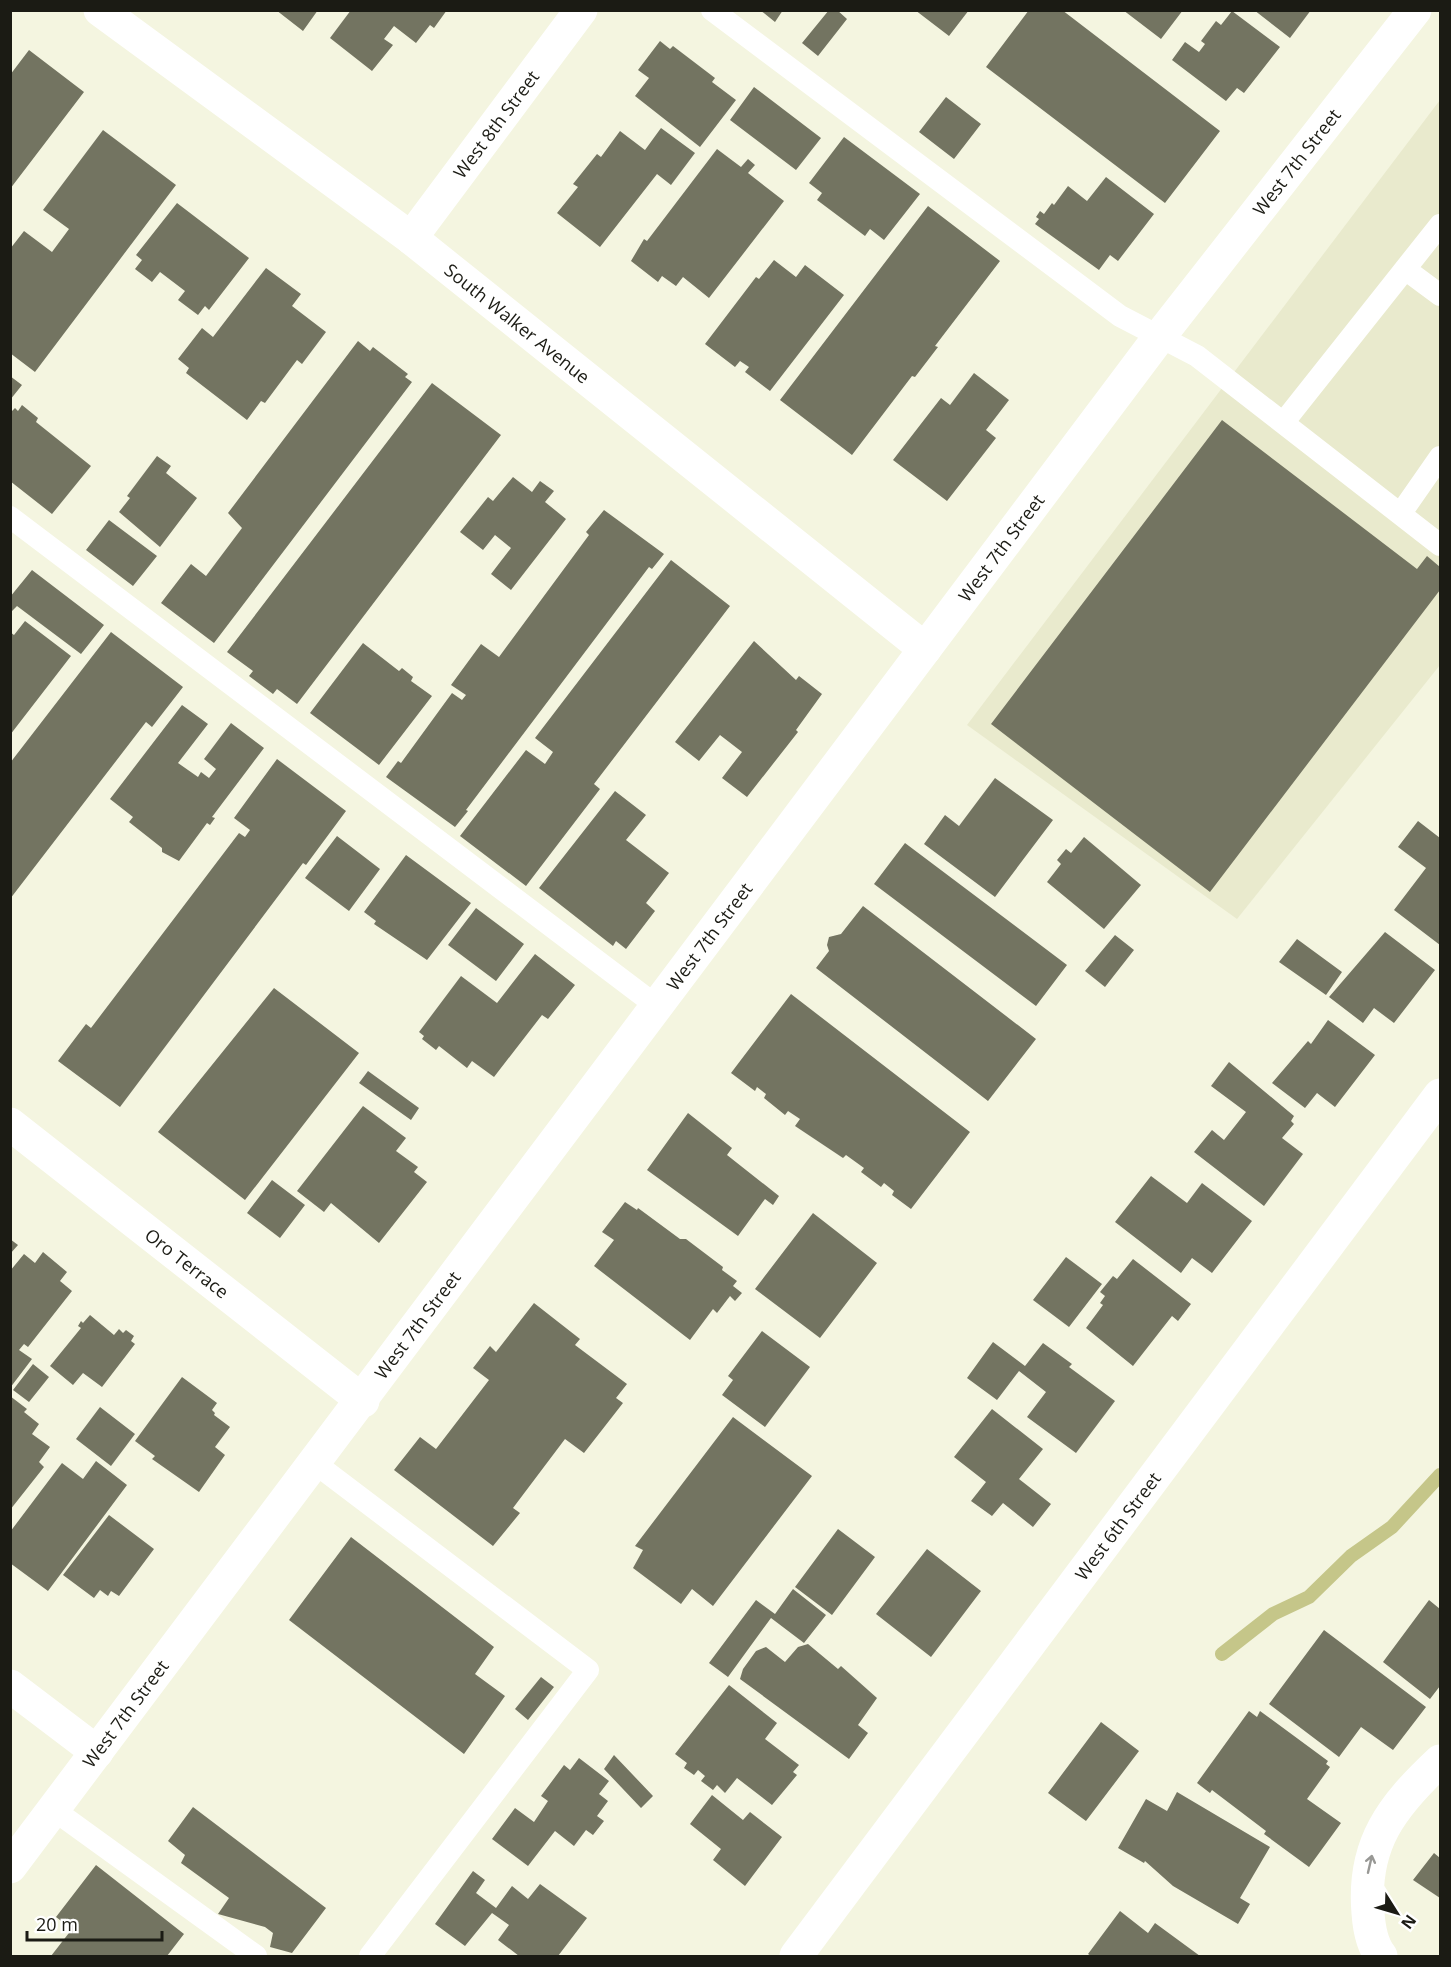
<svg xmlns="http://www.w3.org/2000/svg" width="1451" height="1967" font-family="'Open Sans',sans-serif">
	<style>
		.built { fill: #e9eacd }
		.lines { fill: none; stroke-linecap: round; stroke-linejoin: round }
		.stream { stroke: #c5c689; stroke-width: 14 }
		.building { fill: #737461 }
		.lane { stroke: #fff; stroke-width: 22 }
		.street { stroke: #fff; stroke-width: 33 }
		.secondary { stroke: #fff; stroke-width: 33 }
		.oneway { stroke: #989895 }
		.labels { text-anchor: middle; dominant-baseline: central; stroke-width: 4.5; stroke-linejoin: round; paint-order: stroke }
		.street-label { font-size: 18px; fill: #1b1b14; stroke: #fff }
	</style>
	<rect width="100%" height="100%" fill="#f4f5e0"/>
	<path class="built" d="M 1440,100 L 1440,665 L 1237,919 L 967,725 Z"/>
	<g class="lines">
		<path class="stream" d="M 1222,1654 L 1273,1614 L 1309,1597 L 1351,1556 L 1392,1527 L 1440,1475"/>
	</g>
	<path class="building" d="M 276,10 L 318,10 L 303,31 Z
		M 351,10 L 447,10 L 434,28 L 430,25 L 416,43 L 394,26 L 384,39 L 393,45 L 372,71 L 330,38 Z
		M 760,10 L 783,10 L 775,22 Z
		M 829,10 L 837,10 L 847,19 L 818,56 L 802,43 Z
		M 915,10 L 969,10 L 949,36 Z
		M 1029,10 L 1062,10 L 1220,131 L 1165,203 L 986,67 Z
		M 1123,10 L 1183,10 L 1161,39 Z
		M 1254,10 L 1311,10 L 1290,38 Z
		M 1232,11 L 1280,47 L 1244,93 L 1237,88 L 1226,101 L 1172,60 L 1185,42 L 1199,52 L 1205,44 L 1201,41 L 1216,21 L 1221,25 Z
		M 660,41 L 670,49 L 673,46 L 715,78 L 712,82 L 736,100 L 700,147 L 635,96 L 649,78 L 638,70 Z
		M 29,50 L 84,92 L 10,189 L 10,75 Z
		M 754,87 L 821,138 L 796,170 L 730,120 Z
		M 946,97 L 981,124 L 954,159 L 919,132 Z
		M 661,128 L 695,153 L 671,185 L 657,174 L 600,247 L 557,213 L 578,187 L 573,184 L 597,154 L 601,157 L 620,131 L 645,150 Z
		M 103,130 L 176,185 L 35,372 L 10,353 L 10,249 L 24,231 L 52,252 L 69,229 L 43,210 Z
		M 844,137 L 920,194 L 884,240 L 870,229 L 865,236 L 817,200 L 822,193 L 809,183 Z
		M 717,149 L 741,167 L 748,159 L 755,165 L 748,173 L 784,201 L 709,298 L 683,277 L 676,286 L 662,276 L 658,282 L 631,261 L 644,239 L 647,241 Z
		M 1106,177 L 1154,214 L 1118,261 L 1110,255 L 1099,270 L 1035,224 L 1039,219 L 1036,217 L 1040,211 L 1044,214 L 1052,203 L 1054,205 L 1068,186 L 1087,201 Z
		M 177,203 L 249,258 L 209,310 L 205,306 L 198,315 L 178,300 L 185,291 L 160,272 L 152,282 L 135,269 L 142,260 L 136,255 Z
		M 928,206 L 1000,261 L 935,346 L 938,347 L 915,377 L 912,376 L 852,455 L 780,400 Z
		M 774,260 L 796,277 L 805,265 L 844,295 L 770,391 L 745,372 L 749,367 L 740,361 L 735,367 L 705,344 L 756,277 L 759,279 Z
		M 266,268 L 301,294 L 292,306 L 326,332 L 302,364 L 297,360 L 265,403 L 261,401 L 247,420 L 186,373 L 189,368 L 178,359 L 202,328 L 213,337 Z
		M 358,341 L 370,351 L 373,347 L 408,374 L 405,377 L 412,382 L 214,643 L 161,603 L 191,564 L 206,576 L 242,528 L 228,513 Z
		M 974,373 L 1009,400 L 986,430 L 996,438 L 947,501 L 893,460 L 941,398 L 950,405 Z
		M 10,376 L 22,385 L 10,400 Z
		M 432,383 L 501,435 L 297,704 L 277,689 L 273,694 L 249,676 L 253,671 L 227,652 Z
		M 22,405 L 38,418 L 36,422 L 91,466 L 52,514 L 10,481 L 10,413 L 15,408 L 18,411 Z
		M 1222,420 L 1417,569 L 1427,556 L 1440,567 L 1440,590 L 1210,892 L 991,724 Z
		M 157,456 L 171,466 L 166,473 L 197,498 L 160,547 L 119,512 L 130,498 L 127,496 Z
		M 513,477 L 532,492 L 540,481 L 554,491 L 545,502 L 566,519 L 511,590 L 491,574 L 511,548 L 495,535 L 483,550 L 460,532 L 488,497 L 493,501 Z
		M 604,510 L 664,554 L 652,569 L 649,567 L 466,810 L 468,811 L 455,827 L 386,777 L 398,761 L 401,763 L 452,693 L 462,700 L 466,695 L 451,685 L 481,644 L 499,657 L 589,535 L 586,532 Z
		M 109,520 L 157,556 L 133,586 L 86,550 Z
		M 671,560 L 730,606 L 594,784 L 600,789 L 526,886 L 460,836 L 526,750 L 545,764 L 553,752 L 535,738 Z
		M 32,570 L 104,625 L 81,654 L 17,606 L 12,611 L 10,609 L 10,597 Z
		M 25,621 L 71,656 L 10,735 L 10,632 L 14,635 Z
		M 111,632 L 183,687 L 152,727 L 146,722 L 10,899 L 10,763 Z
		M 754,641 L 796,680 L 799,676 L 822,694 L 796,730 L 798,732 L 747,797 L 722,778 L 742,752 L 720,735 L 699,761 L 675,742 Z
		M 363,643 L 399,671 L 402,668 L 413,677 L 411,681 L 432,696 L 379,765 L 310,713 Z
		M 182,705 L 208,724 L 178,763 L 198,777 L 201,772 L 209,778 L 216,769 L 204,759 L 231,723 L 264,748 L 212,817 L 215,818 L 210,825 L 207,823 L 179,861 L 162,852 L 162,848 L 129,822 L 133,817 L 110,799 Z
		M 277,759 L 346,811 L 306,865 L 303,863 L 120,1107 L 58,1061 L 86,1024 L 91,1028 L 239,833 L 245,837 L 250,830 L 234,818 Z
		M 995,778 L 1053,820 L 995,897 L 924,844 L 945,815 L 959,826 Z
		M 615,791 L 646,815 L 626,840 L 669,873 L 646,903 L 655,911 L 626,949 L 616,941 L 613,946 L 539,888 Z
		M 1418,821 L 1440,838 L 1440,945 L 1394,910 L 1426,868 L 1398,847 Z
		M 337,836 L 380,869 L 349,911 L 305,878 Z
		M 1084,837 L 1141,885 L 1104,929 L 1047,882 L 1061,864 L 1057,860 L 1066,849 L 1071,853 Z
		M 905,843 L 1067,965 L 1036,1006 L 874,884 Z
		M 406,855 L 471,903 L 427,960 L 374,924 L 376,921 L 364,912 Z
		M 863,906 L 1036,1039 L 988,1101 L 816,968 L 829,951 L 827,945 L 829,937 L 841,934 Z
		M 476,908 L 524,944 L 496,981 L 448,945 Z
		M 1385,932 L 1435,970 L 1394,1023 L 1374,1008 L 1363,1023 L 1329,997 Z
		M 1115,935 L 1134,950 L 1105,987 L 1085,971 Z
		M 1297,939 L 1342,972 L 1326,995 L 1279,962 Z
		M 535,954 L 575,985 L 548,1019 L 542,1015 L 494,1077 L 472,1061 L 467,1068 L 439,1046 L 436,1050 L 422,1039 L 424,1036 L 419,1032 L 461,976 L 497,1003 Z
		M 274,988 L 359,1053 L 245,1200 L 158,1132 Z
		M 791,994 L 970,1132 L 911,1209 L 892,1195 L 894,1191 L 884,1183 L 881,1187 L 861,1172 L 864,1168 L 846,1155 L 843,1158 L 795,1126 L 800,1119 L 788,1111 L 785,1115 L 764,1098 L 766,1094 L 757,1087 L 755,1091 L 731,1073 Z
		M 1328,1020 L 1375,1055 L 1335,1107 L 1317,1093 L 1305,1108 L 1272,1083 L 1308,1041 L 1311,1044 Z
		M 1229,1062 L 1294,1116 L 1291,1121 L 1294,1124 L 1282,1138 L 1303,1154 L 1264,1206 L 1194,1152 L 1212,1130 L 1224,1140 L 1246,1112 L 1211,1086 Z
		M 368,1071 L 419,1108 L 411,1120 L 359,1083 Z
		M 363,1106 L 406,1138 L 396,1151 L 418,1167 L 414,1172 L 427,1182 L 379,1243 L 331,1203 L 324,1212 L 297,1191 Z
		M 688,1113 L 732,1148 L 727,1155 L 779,1196 L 773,1205 L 765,1199 L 738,1236 L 647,1170 Z
		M 1151,1176 L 1187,1203 L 1202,1183 L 1252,1221 L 1212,1273 L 1192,1258 L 1181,1273 L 1115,1222 Z
		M 272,1180 L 305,1205 L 280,1238 L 247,1213 Z
		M 625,1202 L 637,1210 L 638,1208 L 680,1239 L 686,1239 L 723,1267 L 722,1270 L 737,1281 L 733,1286 L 742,1293 L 735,1301 L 730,1296 L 717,1313 L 713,1309 L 690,1340 L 594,1266 L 614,1240 L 602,1232 Z
		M 813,1213 L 877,1263 L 820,1338 L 755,1289 Z
		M 10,1239 L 18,1245 L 10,1254 Z
		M 43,1252 L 67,1272 L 60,1281 L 72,1291 L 28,1347 L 24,1344 L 19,1350 L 32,1359 L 10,1388 L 10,1271 L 24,1254 L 35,1263 Z
		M 1066,1257 L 1102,1284 L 1069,1327 L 1033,1300 Z
		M 1133,1259 L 1191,1304 L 1178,1321 L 1172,1316 L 1133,1366 L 1086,1328 L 1103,1305 L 1100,1303 L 1105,1296 L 1100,1292 L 1113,1276 L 1117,1279 Z
		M 534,1303 L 580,1339 L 575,1345 L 627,1384 L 616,1398 L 623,1403 L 584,1453 L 565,1439 L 513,1508 L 520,1513 L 493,1546 L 394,1470 L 420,1437 L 436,1449 L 489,1380 L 473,1368 L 490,1346 L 496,1352 Z
		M 90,1315 L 114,1335 L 119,1329 L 123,1333 L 126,1330 L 134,1336 L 131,1341 L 135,1344 L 102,1387 L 83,1373 L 73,1385 L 50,1366 L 81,1328 L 78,1326 L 81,1321 L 83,1323 Z
		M 762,1331 L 810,1367 L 765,1427 L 722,1395 L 733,1380 L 728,1376 Z
		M 993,1342 L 1025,1366 L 1043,1343 L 1072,1364 L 1069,1367 L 1115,1401 L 1076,1453 L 1027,1417 L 1046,1392 L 1019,1371 L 997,1400 L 967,1378 Z
		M 33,1364 L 49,1377 L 29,1402 L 13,1390 Z
		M 182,1377 L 217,1403 L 212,1410 L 215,1413 L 214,1415 L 230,1427 L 215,1447 L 225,1455 L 199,1492 L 152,1459 L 155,1456 L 135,1441 Z
		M 10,1396 L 27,1409 L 24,1412 L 39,1424 L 32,1434 L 50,1447 L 39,1462 L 44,1467 L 10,1510 Z
		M 100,1407 L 135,1434 L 111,1466 L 76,1439 Z
		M 992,1409 L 1043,1449 L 1019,1479 L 1051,1504 L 1033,1527 L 1003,1503 L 992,1516 L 971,1501 L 986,1482 L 954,1457 Z
		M 733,1417 L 812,1476 L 713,1606 L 692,1589 L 681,1604 L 633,1568 L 643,1550 L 635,1546 Z
		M 96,1461 L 127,1485 L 48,1591 L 10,1563 L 10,1532 L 62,1463 L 83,1479 Z
		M 109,1515 L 154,1549 L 119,1596 L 111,1591 L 108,1596 L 100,1590 L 94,1598 L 63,1575 Z
		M 838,1529 L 875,1557 L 832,1615 L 795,1587 Z
		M 351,1537 L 494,1647 L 475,1674 L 505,1696 L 464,1754 L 289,1620 Z
		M 927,1549 L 981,1591 L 931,1657 L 876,1614 Z
		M 793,1589 L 826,1615 L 804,1643 L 771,1618 L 728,1677 L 709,1663 L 756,1600 L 775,1614 Z
		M 1429,1600 L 1440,1609 L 1440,1686 L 1430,1699 L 1383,1662 Z
		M 1324,1630 L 1426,1707 L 1393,1750 L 1361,1727 L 1339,1757 L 1269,1704 Z
		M 808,1644 L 838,1669 L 841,1666 L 877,1698 L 858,1725 L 868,1733 L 849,1759 L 740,1679 L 743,1669 L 756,1651 L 766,1647 L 785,1662 L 798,1647 Z
		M 541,1677 L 554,1687 L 528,1720 L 515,1709 Z
		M 729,1685 L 777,1723 L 765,1739 L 799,1765 L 793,1772 L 797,1775 L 772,1805 L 737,1778 L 725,1793 L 717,1785 L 713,1790 L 701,1781 L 705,1776 L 698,1770 L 694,1775 L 684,1768 L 687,1763 L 675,1754 Z
		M 1249,1711 L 1257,1717 L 1260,1711 L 1328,1761 L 1326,1764 L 1330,1767 L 1307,1799 L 1341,1823 L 1309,1867 L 1264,1834 L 1266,1831 L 1212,1790 L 1210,1793 L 1197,1783 Z
		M 1101,1722 L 1139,1751 L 1086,1821 L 1048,1793 Z
		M 614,1755 L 653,1796 L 641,1808 L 604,1769 Z
		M 579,1758 L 609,1781 L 599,1794 L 608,1801 L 597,1816 L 604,1821 L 593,1835 L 586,1830 L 574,1846 L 555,1831 L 528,1866 L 492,1839 L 515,1808 L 534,1822 L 548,1801 L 541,1796 L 564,1765 L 570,1770 Z
		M 1177,1792 L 1270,1847 L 1240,1898 L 1250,1904 L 1238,1924 L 1173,1886 L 1145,1861 L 1144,1863 L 1118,1848 L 1146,1799 L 1167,1811 Z
		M 712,1795 L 743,1820 L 750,1812 L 782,1837 L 745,1886 L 713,1860 L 721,1849 L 690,1824 Z
		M 193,1807 L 326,1908 L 292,1953 L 270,1947 L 273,1933 L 265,1927 L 218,1914 L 229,1898 L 181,1863 L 185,1855 L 168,1841 Z
		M 1434,1853 L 1440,1858 L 1440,1898 L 1413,1880 Z
		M 96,1865 L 184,1934 L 167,1956 L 51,1956 L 72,1929 L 56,1917 Z
		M 473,1871 L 485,1880 L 476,1893 L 496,1908 L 512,1886 L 528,1899 L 540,1884 L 587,1918 L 558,1956 L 519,1956 L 498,1940 L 509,1925 L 492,1913 L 465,1946 L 435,1924 Z
		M 1120,1911 L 1148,1933 L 1155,1923 L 1200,1956 L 1091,1956 L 1088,1954 Z"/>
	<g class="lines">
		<path class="lane" d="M 712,10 L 1120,316 L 1197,356 L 1440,545
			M 1405,269 L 1440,295
			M 1283,423 L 1440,225
			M 1401,513 L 1440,457
			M 10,517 L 658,1007
			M 316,1464 L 588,1670 L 370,1956
			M 54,1810 L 256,1956"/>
		<g class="street">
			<path id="s1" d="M 100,10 L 411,238 L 925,649"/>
			<path id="s2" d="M 411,238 L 581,10"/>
			<path id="s3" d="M 10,1124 L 363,1401"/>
			<path d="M 10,1686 L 97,1752"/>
			<path d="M 1381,1956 C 1372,1945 1369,1927 1368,1913 C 1362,1844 1392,1806 1440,1761"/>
		</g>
		<g class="secondary">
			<path id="s4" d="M 10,1867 L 1160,336 L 1415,10"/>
			<path id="s5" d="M 796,1956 L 1440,1095"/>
		</g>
	</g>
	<defs><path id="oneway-shaft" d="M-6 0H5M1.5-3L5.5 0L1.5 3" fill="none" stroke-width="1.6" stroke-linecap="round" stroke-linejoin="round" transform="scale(1.5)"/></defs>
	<use class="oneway" href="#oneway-shaft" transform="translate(1370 1864) rotate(-77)"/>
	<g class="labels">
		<g class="street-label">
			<text stroke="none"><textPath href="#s2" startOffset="142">West 8th Street</textPath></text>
			<text stroke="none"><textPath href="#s4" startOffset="2136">West 7th Street</textPath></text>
			<text stroke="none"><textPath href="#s1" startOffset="522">South Walker Avenue</textPath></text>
			<text stroke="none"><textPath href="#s4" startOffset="1650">West 7th Street</textPath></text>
			<text stroke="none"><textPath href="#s4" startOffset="1164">West 7th Street</textPath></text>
			<text stroke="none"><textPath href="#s3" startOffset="225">Oro Terrace</textPath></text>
			<text stroke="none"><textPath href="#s4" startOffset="678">West 7th Street</textPath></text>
			<text stroke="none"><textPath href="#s5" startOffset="537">West 6th Street</textPath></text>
			<text stroke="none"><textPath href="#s4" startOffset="192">West 7th Street</textPath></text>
		</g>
	</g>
	<rect width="1451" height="1967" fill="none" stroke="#1b1b14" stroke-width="24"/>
	<g transform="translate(1397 1913) rotate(127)" stroke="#ffffff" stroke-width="4.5" paint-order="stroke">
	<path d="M0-4.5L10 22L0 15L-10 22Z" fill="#1b1b14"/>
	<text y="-9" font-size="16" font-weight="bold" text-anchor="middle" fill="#1b1b14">N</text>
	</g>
	<path d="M27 1931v9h135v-9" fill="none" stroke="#1b1b14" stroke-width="3"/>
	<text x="36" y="1931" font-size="18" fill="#1b1b14" stroke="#ffffff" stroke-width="4.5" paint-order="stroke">20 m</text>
</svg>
